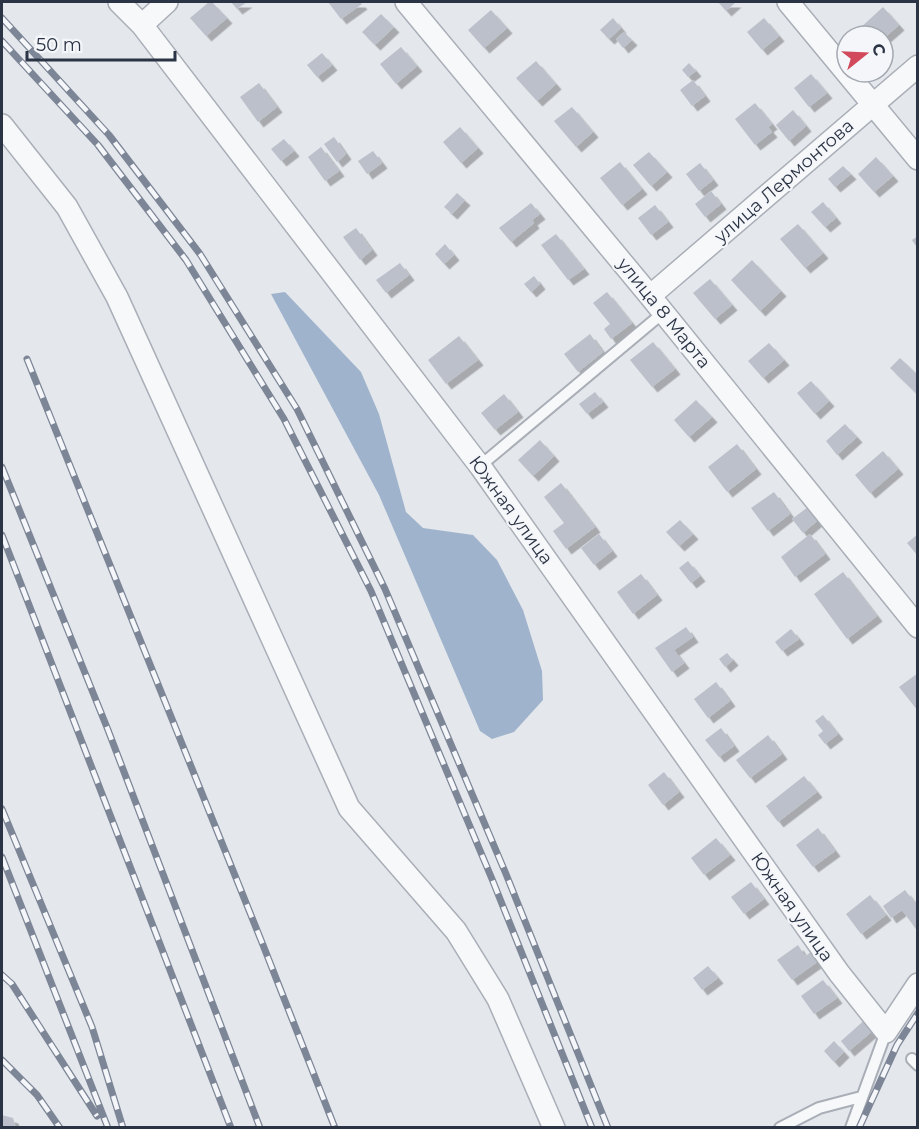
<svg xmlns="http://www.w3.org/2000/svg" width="919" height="1129" font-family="Montserrat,sans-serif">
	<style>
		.water { fill: #9fb4cc }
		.building { fill: #bbc0ca; filter: url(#shadow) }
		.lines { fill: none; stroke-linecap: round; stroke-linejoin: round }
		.service-casing { stroke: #a9aeb7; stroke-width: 14 }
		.minor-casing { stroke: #a9aeb7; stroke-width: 24 }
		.service { stroke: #f7f8fa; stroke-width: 10 }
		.minor { stroke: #f7f8fa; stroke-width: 21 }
		.rail-casing { stroke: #7d8696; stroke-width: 7 }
		.rail { stroke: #f4f6f9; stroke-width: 4.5; stroke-dasharray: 14; stroke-linecap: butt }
		.labels { text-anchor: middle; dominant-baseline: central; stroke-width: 4.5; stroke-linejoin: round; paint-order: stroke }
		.street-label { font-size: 18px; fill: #2b3445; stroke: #f4f6f9 }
	</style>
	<defs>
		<filter id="shadow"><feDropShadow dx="5.5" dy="5.5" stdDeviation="0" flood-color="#0004"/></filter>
	</defs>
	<rect width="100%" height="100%" fill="#e4e7ec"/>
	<path class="water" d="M 285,292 L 361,372 L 379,414 L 406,512 L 423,528 L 473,535 L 497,560 L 523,610 L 542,671 L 543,700 L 514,732 L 492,739 L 480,731 L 379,495 L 271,294 Z"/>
	<path class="building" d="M 209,2 L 212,2 L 227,18 L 206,36 L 190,18 Z
		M 231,2 L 247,2 L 237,9 Z
		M 328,2 L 360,2 L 362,4 L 341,19 Z
		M 718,2 L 736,2 L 726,11 Z
		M 883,7 L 899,25 L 883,39 L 883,36 L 863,36 L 858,30 Z
		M 491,10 L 507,28 L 484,48 L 468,30 Z
		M 381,14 L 394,27 L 375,45 L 362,32 Z
		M 613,18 L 621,28 L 609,39 L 600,30 Z
		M 764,18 L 779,36 L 762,50 L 747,32 Z
		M 624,32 L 632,40 L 623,48 L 616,39 Z
		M 401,47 L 417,66 L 396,84 L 380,64 Z
		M 322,53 L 332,65 L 317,77 L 307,65 Z
		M 536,61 L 556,84 L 537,101 L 516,78 Z
		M 689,63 L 696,71 L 688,77 L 682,70 Z
		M 811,74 L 827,93 L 809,107 L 794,88 Z
		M 693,80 L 705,96 L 692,106 L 680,90 Z
		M 259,83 L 277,107 L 258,122 L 240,97 Z
		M 755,103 L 772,124 L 768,127 L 772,132 L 755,145 L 735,119 Z
		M 572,107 L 593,132 L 576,147 L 554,121 Z
		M 793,110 L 806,126 L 789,141 L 776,125 Z
		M 460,127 L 478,148 L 461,163 L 443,142 Z
		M 334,137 L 346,154 L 337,162 L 324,144 Z
		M 284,139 L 294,151 L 281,161 L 271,149 Z
		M 321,147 L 339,171 L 325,181 L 308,157 Z
		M 373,151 L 382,163 L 367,174 L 358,161 Z
		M 649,152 L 667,172 L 651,186 L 633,165 Z
		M 876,157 L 893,176 L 874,192 L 858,174 Z
		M 620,162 L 642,189 L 622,205 L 600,178 Z
		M 700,163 L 713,180 L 699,191 L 686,174 Z
		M 843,166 L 851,174 L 835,187 L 828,179 Z
		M 711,191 L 721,204 L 705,217 L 695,204 Z
		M 457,193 L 465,200 L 452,214 L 444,207 Z
		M 823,202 L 836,218 L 825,227 L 811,212 Z
		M 531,203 L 540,214 L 532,220 L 534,223 L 511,242 L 499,228 Z
		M 655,205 L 668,222 L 651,235 L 638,218 Z
		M 798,224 L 823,253 L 805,268 L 780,239 Z
		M 356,228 L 372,250 L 360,260 L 343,237 Z
		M 556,234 L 584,269 L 568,280 L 541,245 Z
		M 918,236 L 918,249 L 912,240 Z
		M 445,244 L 454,255 L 444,264 L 435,254 Z
		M 752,260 L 781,291 L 760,311 L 731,280 Z
		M 400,263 L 409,275 L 386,293 L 376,280 Z
		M 534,276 L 540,284 L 531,292 L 524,284 Z
		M 710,279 L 732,305 L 715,319 L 693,293 Z
		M 607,292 L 632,323 L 611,339 L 604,329 L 610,324 L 593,303 Z
		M 590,334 L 603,352 L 578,372 L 564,354 Z
		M 459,336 L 478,360 L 446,384 L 428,360 Z
		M 653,342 L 675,369 L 652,387 L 630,360 Z
		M 769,343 L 784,360 L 763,378 L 748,361 Z
		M 900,358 L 918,375 L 918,395 L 890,368 Z
		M 811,381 L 829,401 L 815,414 L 797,393 Z
		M 595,392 L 603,402 L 587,414 L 579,404 Z
		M 504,394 L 518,412 L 495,430 L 481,413 Z
		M 696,400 L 712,417 L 689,437 L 674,420 Z
		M 845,424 L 857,437 L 837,455 L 826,441 Z
		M 540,440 L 554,456 L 533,476 L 518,460 Z
		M 737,444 L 756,469 L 727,492 L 708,467 Z
		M 883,451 L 898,469 L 870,493 L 855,475 Z
		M 561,483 L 595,527 L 566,549 L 553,531 L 564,523 L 544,497 Z
		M 774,492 L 790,514 L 768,531 L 751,508 Z
		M 808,507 L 818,520 L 803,533 L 792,519 Z
		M 680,520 L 693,534 L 679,546 L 666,532 Z
		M 599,534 L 612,551 L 594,565 L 581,548 Z
		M 810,534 L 825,554 L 795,577 L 781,557 Z
		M 918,534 L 918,556 L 907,543 Z
		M 688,561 L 700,576 L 691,583 L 679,568 Z
		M 843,572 L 877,616 L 847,639 L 814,594 Z
		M 641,574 L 657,595 L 633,614 L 617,592 Z
		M 686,627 L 693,637 L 674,650 L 684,663 L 672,672 L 655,648 Z
		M 791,629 L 799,639 L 782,651 L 775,642 Z
		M 727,653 L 733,660 L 725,667 L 719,659 Z
		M 918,673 L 918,711 L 899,687 Z
		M 716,682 L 730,701 L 708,718 L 694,699 Z
		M 823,715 L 838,734 L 825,744 L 818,735 L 823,731 L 815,721 Z
		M 721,728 L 734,746 L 719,757 L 705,740 Z
		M 768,735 L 782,754 L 750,778 L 736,760 Z
		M 664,772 L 679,792 L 663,805 L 648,785 Z
		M 804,776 L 817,792 L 778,822 L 766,806 Z
		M 818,828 L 835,851 L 813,867 L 796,845 Z
		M 716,838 L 730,855 L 704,875 L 691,858 Z
		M 751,882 L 764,899 L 744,914 L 731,897 Z
		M 905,890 L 918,907 L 918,932 L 902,910 L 891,918 L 883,906 Z
		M 870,895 L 886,915 L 861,934 L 846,914 Z
		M 798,945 L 805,956 L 813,951 L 820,960 L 792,980 L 777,960 Z
		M 708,966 L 718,978 L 702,990 L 693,978 Z
		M 823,980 L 837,998 L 814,1014 L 801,996 Z
		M 868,1017 L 877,1027 L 849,1051 L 841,1041 Z
		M 834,1041 L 844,1052 L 834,1062 L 824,1051 Z
		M 2,1115 L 13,1118 L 16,1128 L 2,1128 Z"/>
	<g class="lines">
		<g class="service-casing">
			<path id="service" d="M 480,466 L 664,312
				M 912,1059 L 918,1065
				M 780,1128 L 819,1108 L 861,1097
				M 851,1128 L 886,1032"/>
		</g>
		<g class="minor-casing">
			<path id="minor" d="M 119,2 L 142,25 L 480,466 L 839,973 L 886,1032 L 918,984
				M 406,2 L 650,296 L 918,627
				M 788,2 L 918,159
				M 142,25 L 167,2
				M 2,125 L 67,207 L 117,297 L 349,808 L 456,931 L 498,999 L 554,1128
				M 650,296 L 918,66"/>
		</g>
		<use href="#service" class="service"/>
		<use href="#minor" class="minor"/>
		<g class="rail-casing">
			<path id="rail" d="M 2,18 L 109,135 L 200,254 L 297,409 L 385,589 L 506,874 L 608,1128
				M 2,41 L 98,145 L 186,260 L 284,419 L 371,591 L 492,879 L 592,1128
				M 27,359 L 263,945 L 335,1128
				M 2,467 L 108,730 L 260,1128
				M 2,535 L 231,1128
				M 2,809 L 92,1027 L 123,1128
				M 2,857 L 108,1128
				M 2,975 L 12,984 L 97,1116
				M 2,1060 L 37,1095 L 60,1128
				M 859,1128 L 897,1045 L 918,1013"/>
		</g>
		<use href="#rail" class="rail"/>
	</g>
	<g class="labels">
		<g class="street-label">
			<text transform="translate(784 181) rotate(-41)">улица Лермонтова</text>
			<text transform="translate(664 313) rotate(51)">улица 8 Марта</text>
			<text transform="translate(511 510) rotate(54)">Южная улица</text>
			<text transform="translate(792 907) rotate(55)">Южная улица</text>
		</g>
	</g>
	<rect width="919" height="1129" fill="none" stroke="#2b3445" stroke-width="6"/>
	<g transform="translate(865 54) rotate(72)"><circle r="28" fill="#f4f6f9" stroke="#a4a8b1" stroke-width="1.5"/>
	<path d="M0-4.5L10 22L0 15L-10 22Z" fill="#d1495b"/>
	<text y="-9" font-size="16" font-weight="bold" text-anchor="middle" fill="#2b3445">С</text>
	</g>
	<path d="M27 51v9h148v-9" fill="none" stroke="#2b3445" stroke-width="3"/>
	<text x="36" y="51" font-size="18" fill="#2b3445" stroke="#f4f6f9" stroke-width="4.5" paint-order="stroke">50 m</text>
</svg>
